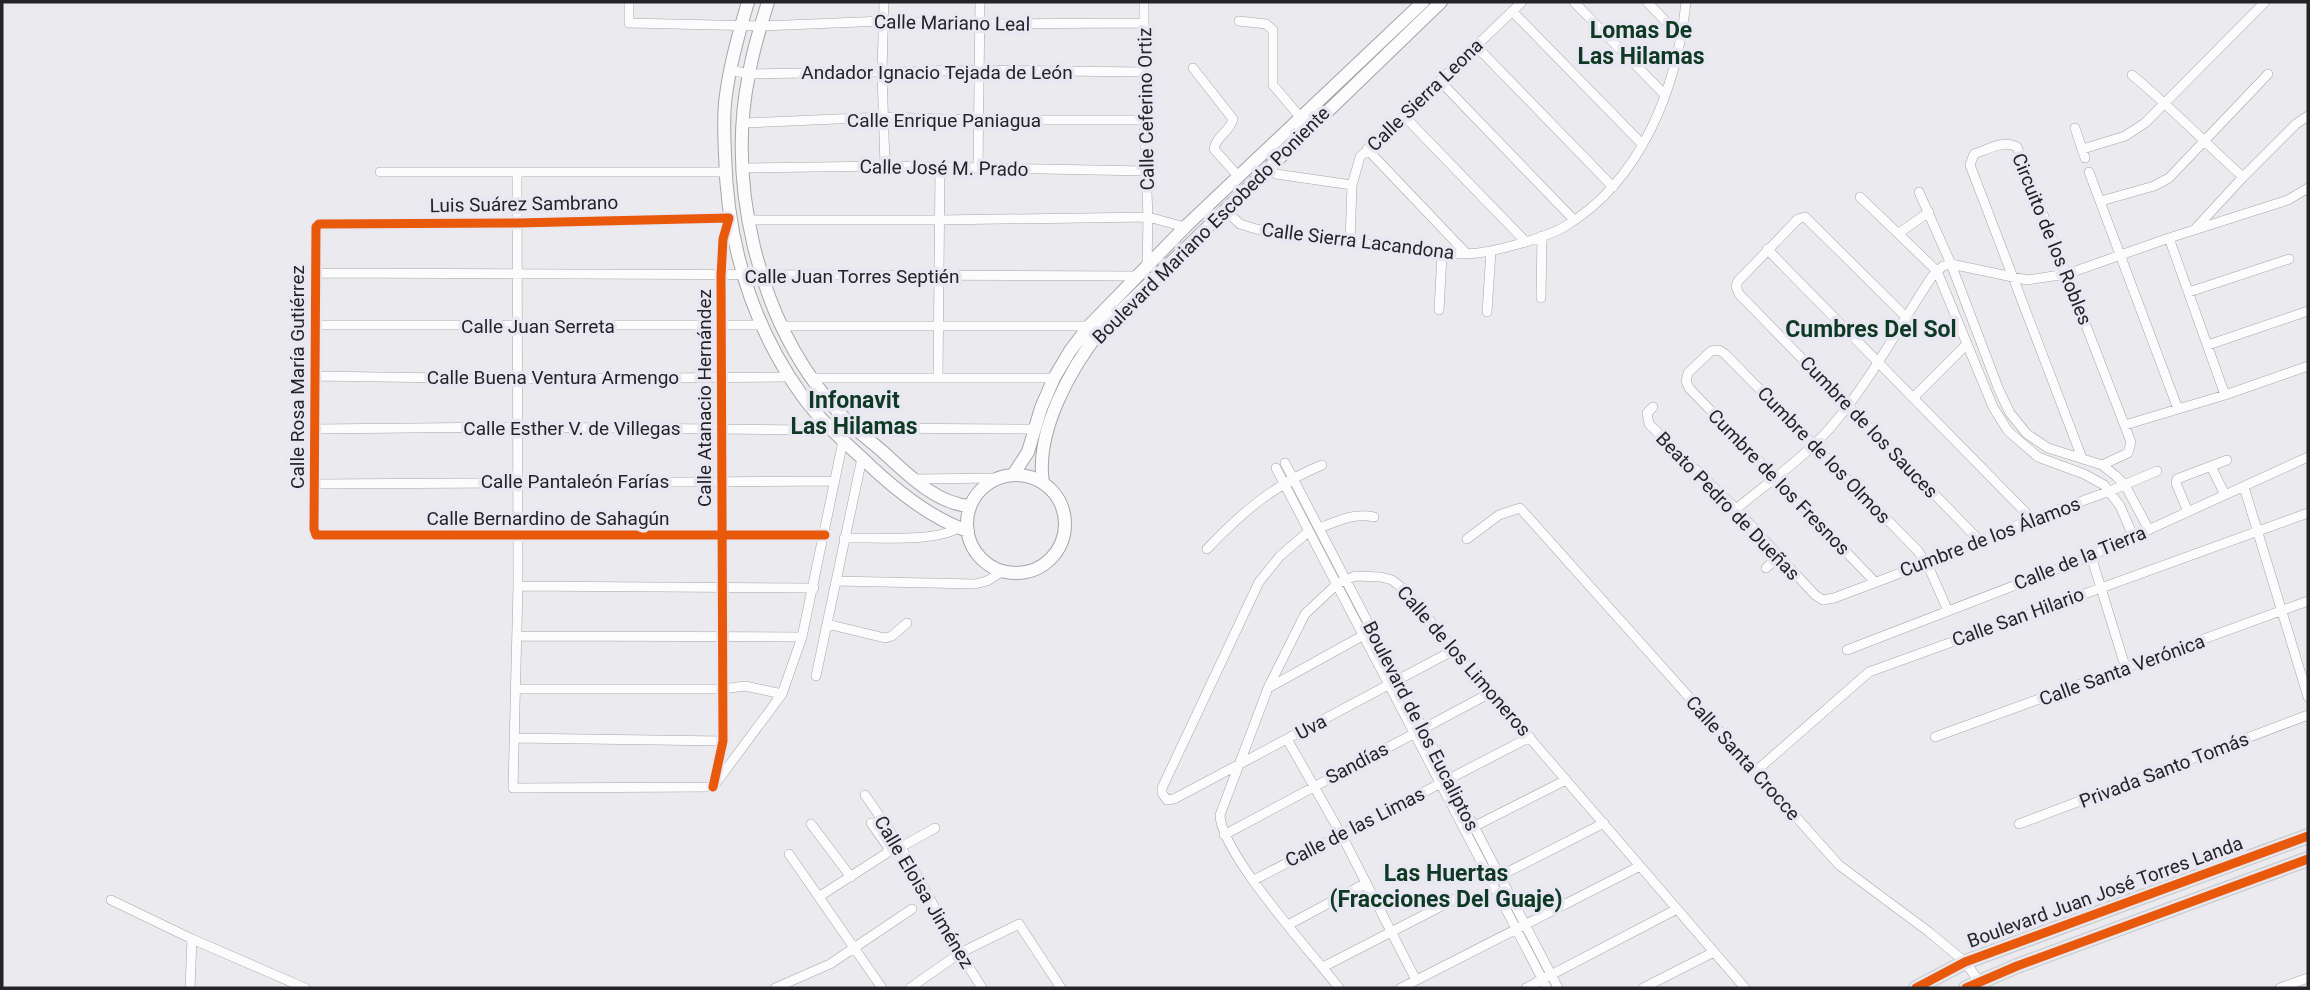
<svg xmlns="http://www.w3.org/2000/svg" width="2310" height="990" font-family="Roboto,sans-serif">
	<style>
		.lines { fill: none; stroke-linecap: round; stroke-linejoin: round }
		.street-casing { stroke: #a6a5a9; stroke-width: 10 }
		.secondary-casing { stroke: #a6a5a9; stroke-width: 14 }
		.primary-casing { stroke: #c8c8ca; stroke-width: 16 }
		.street { stroke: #fcfcfd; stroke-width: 9 }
		.secondary { stroke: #fcfcfd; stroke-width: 12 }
		.primary { stroke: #dde9e5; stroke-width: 14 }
		.cycleway-casing { stroke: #e9e7f2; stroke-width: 13 }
		.cycleway { stroke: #e8590c; stroke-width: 9 }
		.labels { text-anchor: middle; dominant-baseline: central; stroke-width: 7; stroke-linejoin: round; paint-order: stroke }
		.street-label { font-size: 19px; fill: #242327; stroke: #e9e7f2 }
		.quarter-label { font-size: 23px; font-weight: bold; fill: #0e3924; stroke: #e9e7f2 }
	</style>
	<rect width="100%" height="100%" fill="#eaeaef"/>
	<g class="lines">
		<g class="street-casing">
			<path id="street" d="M 629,2 L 629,23 L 760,26 L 884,21 L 979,24 L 1144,23
				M 884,2 L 882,71 L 885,166
				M 1144,2 L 1144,120 L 1148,217 L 1147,267
				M 1574,2 L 1665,95
				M 1647,2 L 1680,36
				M 1512,11 L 1642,144
				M 1239,21 L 1266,24 L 1273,30 L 1273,85 L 1301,118
				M 1476,46 L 1613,187
				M 1193,68 L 1233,119 C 1230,132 1216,136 1214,149 L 1239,177
				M 731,70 L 748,74 L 979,70 L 1144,72
				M 2132,75 C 2171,107 2205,143 2243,177
				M 1440,81 L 1574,220
				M 1404,116 L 1525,241
				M 744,123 L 883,117 L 979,120 L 1144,120
				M 2075,128 L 2085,158
				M 1367,149 L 1466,253
				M 2083,149 L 2125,136 L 2145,123 L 2265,2
				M 742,168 L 885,166 L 1146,171
				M 978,168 L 980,2
				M 1267,168 L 1276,174 L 1352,185
				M 380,172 L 725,172
				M 2089,172 L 2178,409
				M 517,173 L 518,586 L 513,788 L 713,787
				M 1919,192 L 1951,264 L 1999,390 L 2010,413 L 2027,434 L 2048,448 L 2102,465 L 2116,476 L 2125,485 L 2149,530
				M 1860,197 L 1937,271 L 1993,407 L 2008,431 L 2038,457 L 2084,474 L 2104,485 L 2120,506 L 2134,538
				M 2101,201 L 2154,186 L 2169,178 L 2268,74
				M 1225,210 L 1240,224 L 1256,229 C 1300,235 1344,241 1388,247 C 1418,251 1448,256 1478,253 C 1500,250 1545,238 1564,227 C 1642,181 1677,87 1686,2
				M 749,220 L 938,220 L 1148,217 L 1185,227
				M 2196,228 L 2243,177 L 2296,124 L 2308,116
				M 1899,233 L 1929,212
				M 2169,238 L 2225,395
				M 1350,242 L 1352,185 L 1360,157 L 1522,2
				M 1767,249 L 2032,519
				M 315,273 L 1137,276
				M 2189,292 L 2289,259
				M 1541,298 L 1542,236
				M 1439,310 L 1442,254
				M 1487,312 L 1491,251
				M 1905,316 L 1805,217 L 1798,219 L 1738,281 L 1736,286 L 1739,294 L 1980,541
				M 315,325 L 762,325
				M 782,326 L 1089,326
				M 2208,345 L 2308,311
				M 315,376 L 517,379 L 790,377
				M 812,378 L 1054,378
				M 938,378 L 940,168
				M 1914,397 L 1967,344
				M 1653,407 L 1647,413 L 1649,424 L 1736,509 L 1815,595 L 1823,600 L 1834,598 L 1927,563 L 2032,519 L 2110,491 L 2157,471
				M 2125,425 L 2225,395 L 2308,366
				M 856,428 L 1035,429
				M 315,429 L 518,427 L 808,430 L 828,427
				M 2082,458 L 1970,165 L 1974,154 C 1987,150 2004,139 2017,147 L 2131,442 L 2128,453 L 2102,465
				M 1285,463 L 1558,988
				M 2211,466 L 2225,495
				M 1276,468 L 1547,988
				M 915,479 L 1001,478
				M 315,484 L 835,481
				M 2244,487 L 2308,697
				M 1736,509 C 1767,483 1803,459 1830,428 C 1870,382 1899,326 1933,275 L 1943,266 L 1951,264 L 2027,280 L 2067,274 L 2169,238 L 2288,200 L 2308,188
				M 2188,512 L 2176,483 L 2177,479 L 2227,460
				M 1320,528 C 1339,520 1353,513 1374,517
				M 1308,532 L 1280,556 L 1259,582 L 1162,788 L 1162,793 L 1167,800 L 1174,799 L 1454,650
				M 844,538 C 875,537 933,543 958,528
				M 1467,539 L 1499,515 L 1520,508 L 1839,865 L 1929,932 L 1965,962 L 1984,988
				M 1207,549 C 1241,513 1275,484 1322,465
				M 2091,556 L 2126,669
				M 1766,568 L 1778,557
				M 836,581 L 975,584 L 987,581 L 1003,571
				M 1875,582 L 1689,388 L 1686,381 L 1688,373 L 1711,351 L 1719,350 L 1725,354 L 1918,551 L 1929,568 L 1948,611
				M 518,586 L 814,588
				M 827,624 L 885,638 L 892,636 L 907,623
				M 518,636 L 802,637
				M 1847,650 L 2091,556 L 2308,457
				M 816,676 L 862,458
				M 1268,688 L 1364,635
				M 517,689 L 723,689 L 745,686 L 782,694
				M 1935,737 L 2308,601
				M 515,738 L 723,741
				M 1287,739 L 1341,834 L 1416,980
				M 1756,771 L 1869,672 L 2308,513
				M 716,783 L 782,694 L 802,637 L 843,441
				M 713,787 L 723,741 L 721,276 L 723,239 L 729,218 L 518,223 L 319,224 L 316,227 L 314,529 L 316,535 L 825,535
				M 865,795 L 901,847 L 960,953 L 982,988
				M 811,824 L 851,877
				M 2019,824 L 2308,715
				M 1471,828 L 1566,780
				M 1224,835 L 1492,692
				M 901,847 L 935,828
				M 789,854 L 882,988
				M 1496,878 L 1604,823
				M 1254,880 L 1530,737
				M 820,896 L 887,853 L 888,847 L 871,823
				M 111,900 L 192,939 L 305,988
				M 1288,925 L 1366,883
				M 1323,967 L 1463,895
				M 190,988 L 192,939
				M 775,988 L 830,964 L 912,909
				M 910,988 L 960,953 L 1019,924 L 1061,988
				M 1339,988 C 1312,953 1221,854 1220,815 L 1268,688 L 1305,614 L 1337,584 L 1355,576 L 1381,577 L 1392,580 L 1406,591 L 1454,650 L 1745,988
				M 1401,988 L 1640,866
				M 1526,988 L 1677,909
				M 1643,988 L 1714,952
				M 2280,988 L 2308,978"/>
		</g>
		<g class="secondary-casing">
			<path id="secondary" d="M 748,2 C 739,32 730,63 726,95 C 723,114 724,134 725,154 C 727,240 750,322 801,394 C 818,418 841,439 863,459 C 892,487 929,518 968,531
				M 768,2 C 761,25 753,49 749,74 C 727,182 757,314 828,400 C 843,419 863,435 882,451 C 906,473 936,504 970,506
				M 1013,475 L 1028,452 L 1041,408 L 1054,378 L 1070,351 L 1089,326 L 1185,227 L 1423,2
				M967 524a49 49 0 1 1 98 0a49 49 0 1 1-98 0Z
				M 1043,483 C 1035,432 1070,369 1101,330 L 1441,2"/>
		</g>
		<g class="primary-casing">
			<path id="primary" d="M 1916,988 L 1965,962 L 2308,836
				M 1966,988 L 2017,966 L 2308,859"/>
		</g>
		<use href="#street" class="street"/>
		<use href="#secondary" class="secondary"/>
		<use href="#primary" class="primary"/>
		<g class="cycleway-casing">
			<path id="cycleway" d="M 713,787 L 723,741 L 721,276 L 723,239 L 729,218 L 518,223 L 319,224 L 316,227 L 314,529 L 316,535 L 825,535
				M 1916,988 L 1965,962 L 2308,836
				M 1966,988 L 2017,966 L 2308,859"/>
		</g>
		<use href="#cycleway" class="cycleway"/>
	</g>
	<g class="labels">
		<g class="street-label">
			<text transform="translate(952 23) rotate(1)">Calle Mariano Leal</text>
			<text x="937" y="72">Andador Ignacio Tejada de León</text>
			<text transform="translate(1425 95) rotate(-44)">Calle Sierra Leona</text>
			<text transform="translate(1146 109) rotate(-91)">Calle Ceferino Ortiz</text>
			<text x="944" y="120">Calle Enrique Paniagua</text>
			<text transform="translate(944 168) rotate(1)">Calle José M. Prado</text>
			<text transform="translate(524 204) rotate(-1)">Luis Suárez Sambrano</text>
			<text transform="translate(1211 225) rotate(-45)">Boulevard Mariano Escobedo Poniente</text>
			<text transform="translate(2052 239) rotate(68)">Circuito de los Robles</text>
			<text transform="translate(1358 241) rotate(7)">Calle Sierra Lacandona</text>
			<text x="852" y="276">Calle Juan Torres Septién</text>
			<text x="538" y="326">Calle Juan Serreta</text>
			<text transform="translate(297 377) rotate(-90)">Calle Rosa María Gutiérrez</text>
			<text x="553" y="377">Calle Buena Ventura Armengo</text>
			<text transform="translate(704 398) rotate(-90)">Calle Atanacio Hernández</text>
			<text transform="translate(1869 427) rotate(46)">Cumbre de los Sauces</text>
			<text x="572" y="428">Calle Esther V. de Villegas</text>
			<text transform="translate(1824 455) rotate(46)">Cumbre de los Olmos</text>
			<text x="575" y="481">Calle Pantaleón Farías</text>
			<text transform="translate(1779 482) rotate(46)">Cumbre de los Fresnos</text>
			<text transform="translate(1728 506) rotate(46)">Beato Pedro de Dueñas</text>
			<text x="548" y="518">Calle Bernardino de Sahagún</text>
			<text transform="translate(1990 537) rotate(-21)">Cumbre de los Álamos</text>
			<text transform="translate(2080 558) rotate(-22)">Calle de la Tierra</text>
			<text transform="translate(2018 617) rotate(-20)">Calle San Hilario</text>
			<text transform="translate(1464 661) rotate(49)">Calle de los Limoneros</text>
			<text transform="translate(2122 670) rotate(-20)">Calle Santa Verónica</text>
			<text transform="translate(1421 726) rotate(63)">Boulevard de los Eucaliptos</text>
			<text transform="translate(1311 727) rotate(-28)">Uva</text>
			<text transform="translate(1743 758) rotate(48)">Calle Santa Crocce</text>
			<text transform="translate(1357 763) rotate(-28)">Sandías</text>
			<text transform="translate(2164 770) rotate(-21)">Privada Santo Tomás</text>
			<text transform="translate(1355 827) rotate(-27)">Calle de las Limas</text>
			<text transform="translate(924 892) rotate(59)">Calle Eloisa Jiménez</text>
			<text transform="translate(2105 892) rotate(-20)">Boulevard Juan José Torres Landa</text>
		</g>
		<g class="quarter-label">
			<text x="1641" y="30">Lomas De<tspan x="1641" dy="26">Las Hilamas</tspan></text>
			<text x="1871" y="329">Cumbres Del Sol</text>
			<text x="854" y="400">Infonavit<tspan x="854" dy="26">Las Hilamas</tspan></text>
			<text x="1446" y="873">Las Huertas<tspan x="1446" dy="26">(Fracciones Del Guaje)</tspan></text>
		</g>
	</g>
	<rect width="2310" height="990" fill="none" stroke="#242327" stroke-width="7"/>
</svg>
